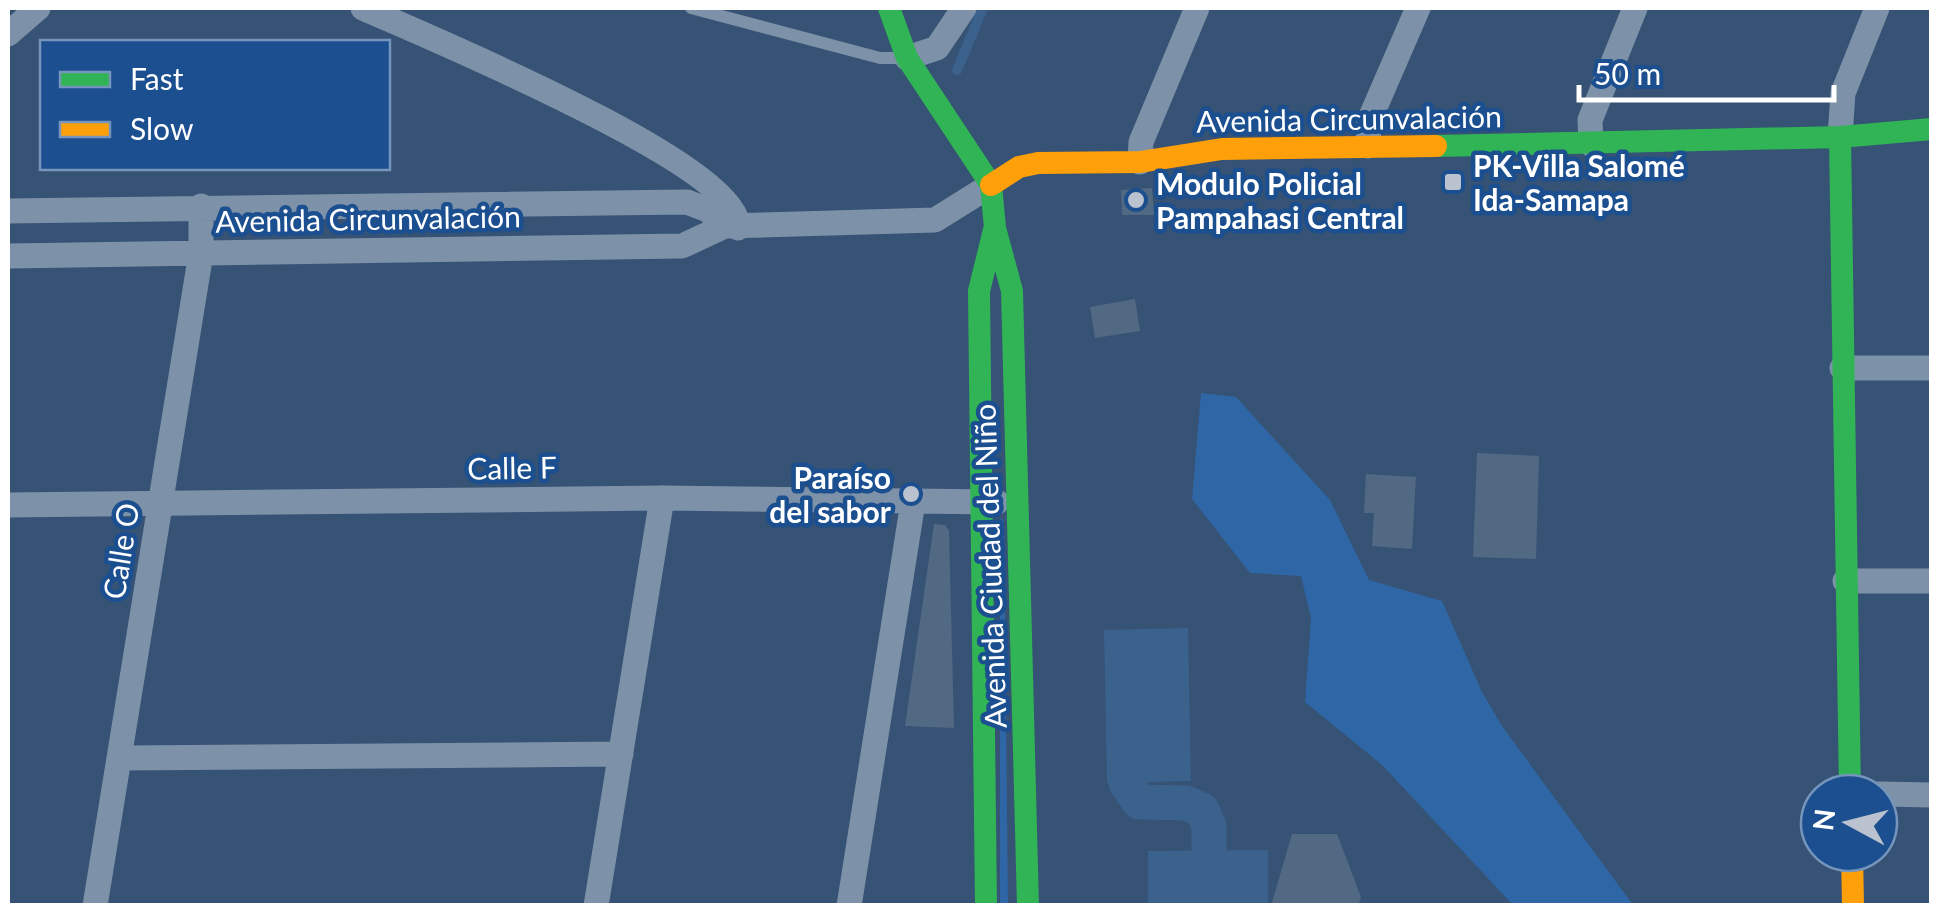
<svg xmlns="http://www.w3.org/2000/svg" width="1939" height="913" font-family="Lato,sans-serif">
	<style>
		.green { fill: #2f66a5 }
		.water { fill: #3b618d }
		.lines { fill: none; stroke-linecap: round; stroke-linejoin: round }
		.stream { stroke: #3b618d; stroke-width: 10 }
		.canal { stroke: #3b618d; stroke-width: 35 }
		.building { fill: #526984 }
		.lane { stroke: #7d92a8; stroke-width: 12 }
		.street { stroke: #7d92a8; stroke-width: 25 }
		.fast { stroke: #30b455; stroke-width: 22 }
		.slow { stroke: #ff9f0a; stroke-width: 22 }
		.poi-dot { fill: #b9c2ce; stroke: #1b4f8f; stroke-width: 4 }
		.labels { text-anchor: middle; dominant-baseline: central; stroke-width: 9; stroke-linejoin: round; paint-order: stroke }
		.street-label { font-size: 30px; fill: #fff; stroke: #1b4f8f }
		.poi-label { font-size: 30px; font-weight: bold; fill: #fff; stroke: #1b4f8f; text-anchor: start }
	</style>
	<rect width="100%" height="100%" fill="#365274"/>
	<path class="green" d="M 1201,393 L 1236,397 L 1330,500 L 1369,580 L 1442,601 L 1482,692 L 1502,726 L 1633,905 L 1513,905 L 1382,765 L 1305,702 L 1311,618 L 1301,576 L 1250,573 L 1192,499 Z
		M 1000,518 L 1004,521 L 1008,906 L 1000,905 Z"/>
	<path class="water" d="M 1188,628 L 1191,781 L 1107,783 L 1104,630 Z
		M 1268,850 L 1268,905 L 1148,905 L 1148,851 Z"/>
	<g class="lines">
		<path class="stream" d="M 957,70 L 983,8"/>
		<path class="canal" d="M 1126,783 L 1139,802 L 1186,803 L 1202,810 L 1209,826 L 1209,850"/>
	</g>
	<path class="building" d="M 1152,188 L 1154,215 L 1122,215 L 1121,190 Z
		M 1135,299 L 1140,331 L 1095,338 L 1090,307 Z
		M 1477,453 L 1539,456 L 1536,559 L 1473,557 Z
		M 1366,474 L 1416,477 L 1412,549 L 1372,546 L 1374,513 L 1364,513 Z
		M 934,524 L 945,525 L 949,531 L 954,728 L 905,726 Z
		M 1292,834 L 1337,834 L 1361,897 L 1358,906 L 1271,906 Z"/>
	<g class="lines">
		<path class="lane" d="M 691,8 L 880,58 L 904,58"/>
		<path class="street" d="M 363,8 C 423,35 743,166 738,228
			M 8,34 L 38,8
			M 907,58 L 937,48 L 964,8
			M 1840,137 L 1843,93 L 1877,8
			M 1591,144 L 1590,120 L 1635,8
			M 1368,146 L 1369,121 L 1418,8
			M 1140,162 L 1141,142 L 1197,8
			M 8,211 L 687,202 L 708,210 L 725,226
			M 8,256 L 682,246 L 725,226 L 935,220 L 991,185
			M 1842,368 L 1932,368
			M 8,505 L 662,498 L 997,502
			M 1845,581 L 1932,581
			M 121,758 L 621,754
			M 1879,794 L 1932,795
			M 95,906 L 201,253 L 201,206
			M 596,906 L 662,498
			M 849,906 L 913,502"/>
		<path class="fast" d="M 889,8 L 907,58 L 991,185 L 995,228 L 1012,291 L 1028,906
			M 1840,137 L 1850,793
			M 1436,146 L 1840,137 L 1932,129
			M 986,906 L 979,291 L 994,230"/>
		<path class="slow" d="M 991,185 L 1019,167 L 1038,163 L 1140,162 L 1222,149 L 1436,146
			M 1852,853 L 1853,906"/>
	</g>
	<g class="poi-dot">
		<rect x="1443" y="172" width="20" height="20" rx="5"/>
		<circle cx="1136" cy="200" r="10"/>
		<circle cx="911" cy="494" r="10"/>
	</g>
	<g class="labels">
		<g class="street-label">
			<text transform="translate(1349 118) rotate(-1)">Avenida Circunvalación</text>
			<text transform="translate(368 218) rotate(-1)">Avenida Circunvalación</text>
			<text transform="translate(512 467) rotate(-1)">Calle F</text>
			<text transform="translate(120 551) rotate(-81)">Calle O</text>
			<text transform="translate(989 566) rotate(-92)">Avenida Ciudad del Niño</text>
		</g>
		<g class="poi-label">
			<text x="1473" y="165">PK-Villa Salomé<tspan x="1473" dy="34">Ida-Samapa</tspan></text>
			<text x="1156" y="183">Modulo Policial<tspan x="1156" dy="34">Pampahasi Central</tspan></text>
			<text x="891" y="477" text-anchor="end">Paraíso<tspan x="891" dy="34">del sabor</tspan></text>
		</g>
	</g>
	<rect width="1939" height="913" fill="none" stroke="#ffffff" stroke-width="20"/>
	<rect x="40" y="40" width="350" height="130" fill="#1b4f8f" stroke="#7695bc" stroke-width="2.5"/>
	<rect x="60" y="72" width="50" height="15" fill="#30b455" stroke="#7695bc" stroke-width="2.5"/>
	<text x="130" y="90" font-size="30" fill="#ffffff">Fast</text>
	<rect x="60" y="122" width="50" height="15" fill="#ff9f0a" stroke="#7695bc" stroke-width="2.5"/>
	<text x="130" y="140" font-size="30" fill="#ffffff">Slow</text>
	<g transform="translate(1849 823) rotate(277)"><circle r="48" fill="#1b4f8f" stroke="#7695bc" stroke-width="2.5"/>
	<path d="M0-8L18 38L0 25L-18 38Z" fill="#b9c2ce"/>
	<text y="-15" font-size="28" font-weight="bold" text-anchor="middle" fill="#ffffff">N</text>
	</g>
	<path d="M1579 85v15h255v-15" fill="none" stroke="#ffffff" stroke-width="5"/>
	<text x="1594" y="85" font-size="30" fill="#ffffff" stroke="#1b4f8f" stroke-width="8" paint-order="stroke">50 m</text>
</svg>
